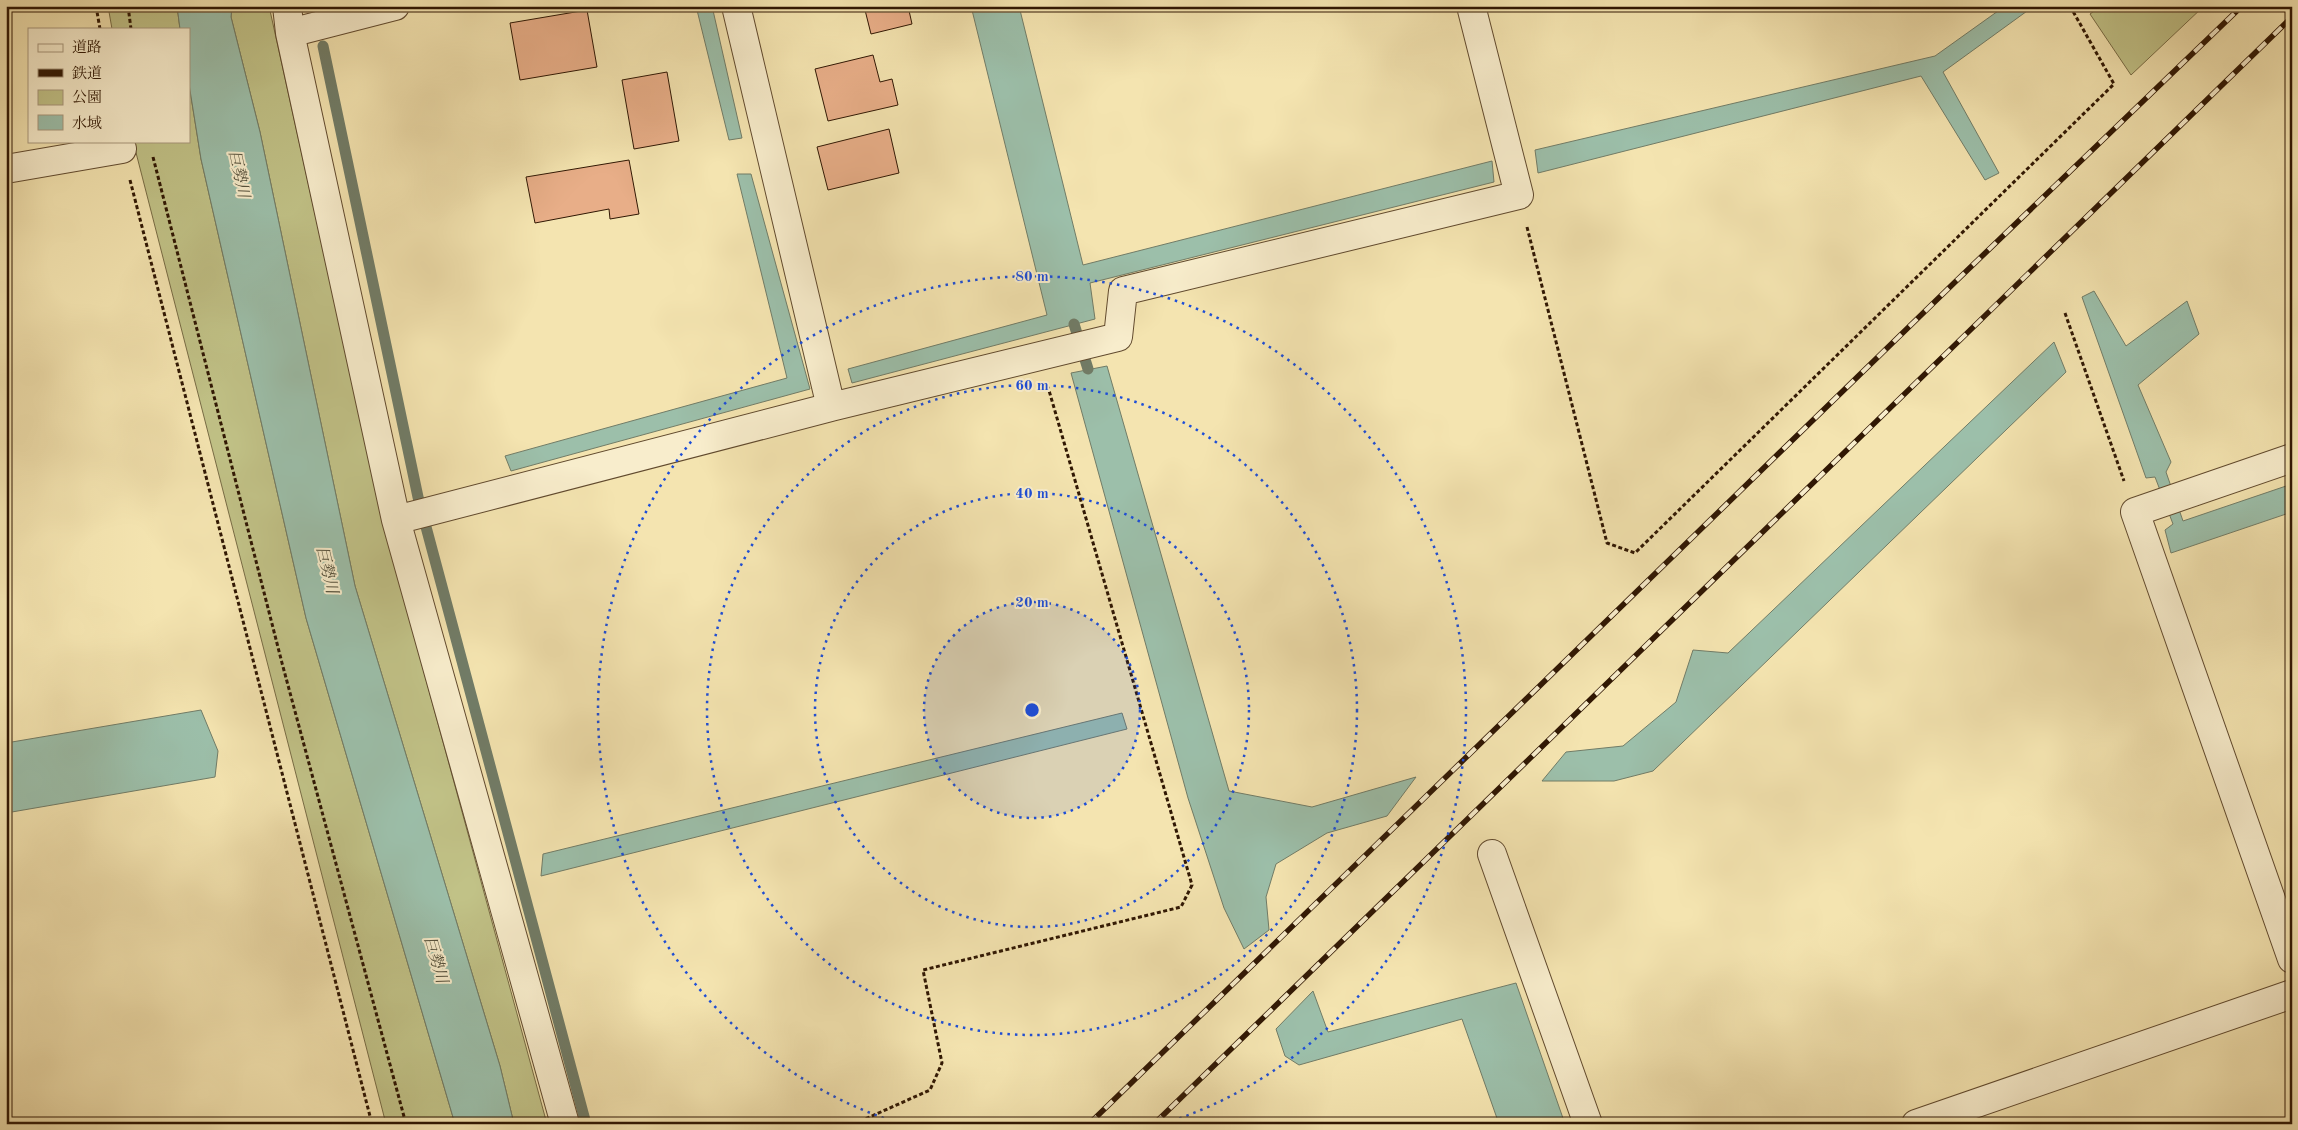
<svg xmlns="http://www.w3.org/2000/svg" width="2298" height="1130" font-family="'Old Standard TT','Noto Serif JP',serif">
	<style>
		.green { fill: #c1c287; stroke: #786c45 }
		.water { fill: #9cbfaa; stroke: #717c67 }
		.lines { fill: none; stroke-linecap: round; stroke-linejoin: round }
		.stream { stroke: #717c67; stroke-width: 11 }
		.building { fill: #e8ae88; stroke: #301703 }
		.street-casing { stroke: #614a2e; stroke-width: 30 }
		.path { stroke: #301703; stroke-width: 3; stroke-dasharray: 4 2.5; stroke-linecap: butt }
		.street { stroke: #f8edcc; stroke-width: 28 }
		.rail-casing { stroke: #301703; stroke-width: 5.5 }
		.rail { stroke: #f8edcc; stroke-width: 4; stroke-dasharray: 11; stroke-linecap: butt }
		.ring { fill: none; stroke: #1d4ed8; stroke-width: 2.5; stroke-dasharray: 2.5 5 }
		.labels { text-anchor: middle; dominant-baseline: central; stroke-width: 4; stroke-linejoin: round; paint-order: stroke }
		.water-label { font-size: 16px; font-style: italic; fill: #56523d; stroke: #f8edcc }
		.centre { fill: #1d4ed8; stroke: #f8edcc; stroke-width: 2.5 }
		.ring-label { font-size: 15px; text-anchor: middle; font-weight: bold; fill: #1d4ed8; stroke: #f8edcc; stroke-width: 4; stroke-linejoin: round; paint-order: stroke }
	</style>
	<rect width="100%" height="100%" fill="#f4e4b0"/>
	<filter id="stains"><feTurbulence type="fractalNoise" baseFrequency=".004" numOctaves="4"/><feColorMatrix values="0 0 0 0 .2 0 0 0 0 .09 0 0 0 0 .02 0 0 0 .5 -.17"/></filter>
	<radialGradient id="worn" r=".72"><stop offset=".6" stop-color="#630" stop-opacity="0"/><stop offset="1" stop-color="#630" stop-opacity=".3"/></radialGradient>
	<path class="green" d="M 108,6 L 177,6 L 180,29 L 112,29 Z
		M 232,6 L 269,6 L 384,525 L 547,1124 L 514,1124 L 500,1066 L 355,586 L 260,132 L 231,17 Z
		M 2101,6 L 2204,6 L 2131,75 L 2090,14 Z
		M 189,84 L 201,159 L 306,618 L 455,1124 L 386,1124 L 133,141 L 189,141 Z"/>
	<path class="water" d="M 177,6 L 232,6 L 231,17 L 260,132 L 355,586 L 500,1066 L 514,1124 L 455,1124 L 306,618 L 201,159 L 189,84 L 189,29 L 180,29 Z
		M 696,6 L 712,6 L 742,138 L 729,140 Z
		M 971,6 L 1019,6 L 1083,265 L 1492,161 L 1494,182 L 1090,283 L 1095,319 L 852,383 L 848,369 L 1047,315 Z
		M 2005,6 L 2034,6 L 1943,72 L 1999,173 L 1985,180 L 1921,76 L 1538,173 L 1535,150 L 1935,56 Z
		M 737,174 L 751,174 L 810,389 L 511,471 L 505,456 L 787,378 Z
		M 2094,291 L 2126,346 L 2187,301 L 2199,334 L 2138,385 L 2171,462 L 2166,472 L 2183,521 L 2292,484 L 2292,512 L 2171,553 L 2165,530 L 2173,524 L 2155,477 L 2146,478 L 2082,297 Z
		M 2054,342 L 2066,372 L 1653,771 L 1614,781 L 1542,781 L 1566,752 L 1623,746 L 1676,702 L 1693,650 L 1728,653 Z
		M 1107,366 L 1229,791 L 1312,807 L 1416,777 L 1387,816 L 1327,833 L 1276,864 L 1266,897 L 1269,930 L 1244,949 L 1224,908 L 1188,798 L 1071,373 Z
		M 201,710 L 218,751 L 215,777 L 6,813 L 6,743 Z
		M 1122,713 L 1127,729 L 541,876 L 543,854 Z
		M 1516,983 L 1565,1124 L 1499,1124 L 1462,1019 L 1299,1065 L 1285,1056 L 1276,1029 L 1313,991 L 1328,1032 Z"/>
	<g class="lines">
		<path class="stream" d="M 323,46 L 418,497 L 586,1124
			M 1074,324 L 1088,369"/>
	</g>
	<path class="building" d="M 864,6 L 908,6 L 912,24 L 871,34 Z
		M 587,10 L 597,67 L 520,80 L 510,23 Z
		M 873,55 L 880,82 L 892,79 L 898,105 L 828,121 L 815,69 Z
		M 667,72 L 679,141 L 634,149 L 622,80 Z
		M 889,129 L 899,173 L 828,190 L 817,147 Z
		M 629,160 L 639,214 L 610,219 L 609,209 L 535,223 L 526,177 Z"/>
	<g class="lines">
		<g class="street-casing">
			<path id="street" d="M 287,6 L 290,33 L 396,520 L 565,1124
				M 290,33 L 395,6
				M 6,169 L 122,149
				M 831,407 L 1118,337 L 1123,291 L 1519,195 L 1471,6
				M 2292,458 L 2135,512 L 2292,959
				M 396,520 L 831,407 L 736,6
				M 1492,854 L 1588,1124
				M 1916,1124 L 2292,994"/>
		</g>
		<path class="path" d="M 96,6 L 100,29
			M 128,6 L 131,29
			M 153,157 L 282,663 L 406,1124
			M 130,180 L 372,1124
			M 1527,227 L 1607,543 L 1635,553 L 2114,84 L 2070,6
			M 2065,313 L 2124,481
			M 854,1124 L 930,1090 L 942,1063 L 923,970 L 1181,907 L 1192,885 L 1048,387"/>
		<use href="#street" class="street"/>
		<g class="rail-casing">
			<path id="rail" d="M 1089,1124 L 1953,284 L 2242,6
				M 1154,1124 L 2292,17"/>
		</g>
		<use href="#rail" class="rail"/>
	</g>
	<circle cx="1032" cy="710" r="108" fill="#1d4ed8" fill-opacity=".12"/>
	<g class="ring">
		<circle cx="1032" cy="710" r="108"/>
		<circle cx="1032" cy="710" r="217"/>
		<circle cx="1032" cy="710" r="325"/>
		<path d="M898 1123A434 434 0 1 1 1166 1123"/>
	</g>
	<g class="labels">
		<g class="water-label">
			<text transform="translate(238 174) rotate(78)">巨勢川</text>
			<text transform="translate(326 570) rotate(77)">巨勢川</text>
			<text transform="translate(435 960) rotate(74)">巨勢川</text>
		</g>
	</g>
	<circle cx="1032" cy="710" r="8" class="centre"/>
	<g class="ring-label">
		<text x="1032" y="281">80 m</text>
		<text x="1032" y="390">60 m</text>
		<text x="1032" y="498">40 m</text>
		<text x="1032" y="607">20 m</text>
	</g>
	<rect width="2298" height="1130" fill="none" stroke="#f4e4b0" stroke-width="25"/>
	<rect x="8" y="8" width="2283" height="1115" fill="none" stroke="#301703" stroke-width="2.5"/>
	<rect x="12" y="12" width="2273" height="1105" fill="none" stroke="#301703"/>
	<rect x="28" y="28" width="162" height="115" fill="#f8edcc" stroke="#a8977c"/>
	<rect x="38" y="44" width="25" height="8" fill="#f8edcc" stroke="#a8977c"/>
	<text x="72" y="52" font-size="15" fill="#301703">道路</text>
	<rect x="38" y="69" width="25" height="8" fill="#301703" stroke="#a8977c"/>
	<text x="72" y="78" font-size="15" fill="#301703">鉄道</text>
	<rect x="38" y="90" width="25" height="15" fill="#c1c287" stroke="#a8977c"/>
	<text x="72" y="102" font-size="15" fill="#301703">公園</text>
	<rect x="38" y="115" width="25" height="15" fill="#9cbfaa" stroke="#a8977c"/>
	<text x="72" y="128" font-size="15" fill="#301703">水域</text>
	<rect width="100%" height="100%" filter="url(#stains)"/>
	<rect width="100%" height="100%" fill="url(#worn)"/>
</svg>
